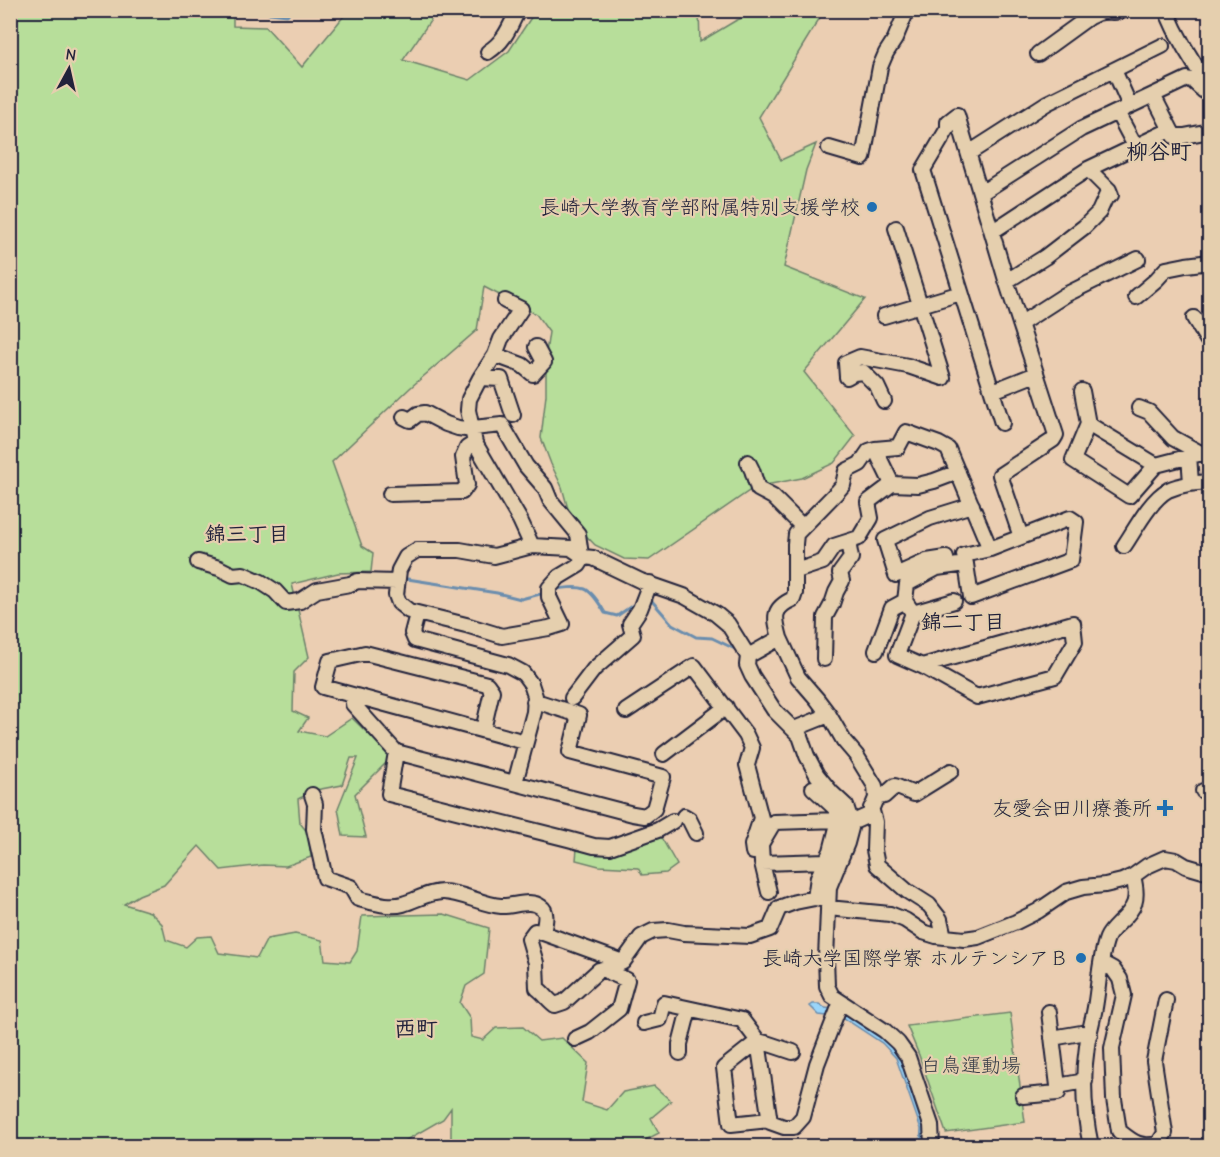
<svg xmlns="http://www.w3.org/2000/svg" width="1220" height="1157" font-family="'Comic Neue','Klee One',sans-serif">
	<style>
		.green { fill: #b7de9a; stroke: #6c806a; stroke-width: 1.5 }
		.water { fill: #9ad5fa; stroke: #6a8dae; stroke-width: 1.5 }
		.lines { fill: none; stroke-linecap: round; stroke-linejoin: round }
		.stream { stroke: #6a8dae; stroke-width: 3 }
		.minor-casing { stroke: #22223b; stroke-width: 18 }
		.minor { stroke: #e5cfae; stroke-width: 14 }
		.poi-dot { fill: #1f6fb2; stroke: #e5cfae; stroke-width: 2 }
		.labels { text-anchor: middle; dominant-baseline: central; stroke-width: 4.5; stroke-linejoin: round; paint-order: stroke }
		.poi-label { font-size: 20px; fill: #22223b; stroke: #e5cfae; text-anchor: end }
		.park-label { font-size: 20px; fill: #383e49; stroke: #e5cfae }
		.neighbourhood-label { font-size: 21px; font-weight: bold; fill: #22223b; stroke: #e5cfae }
		.quarter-label { font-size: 22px; font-weight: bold; fill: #22223b; stroke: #e5cfae }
	</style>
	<rect width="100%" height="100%" fill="#ebceb2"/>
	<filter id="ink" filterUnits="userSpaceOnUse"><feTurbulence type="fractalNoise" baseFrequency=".0167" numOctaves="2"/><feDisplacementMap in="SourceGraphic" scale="12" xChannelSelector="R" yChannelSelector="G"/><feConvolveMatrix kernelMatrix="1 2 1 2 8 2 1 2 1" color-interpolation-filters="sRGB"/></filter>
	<g filter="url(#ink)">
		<path class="green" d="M 10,11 L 233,11 L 233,26 L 266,27 L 302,67 L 348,11 L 436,11 L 435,14 L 403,60 L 470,80 L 509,51 L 534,13 L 535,11 L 699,11 L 700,42 L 735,21 L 757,11 L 824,11 L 759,117 L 781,160 L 816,144 L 806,170 L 784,267 L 865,299 L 804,372 L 855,436 L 834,463 L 802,478 L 755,487 L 649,560 L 624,559 L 595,545 L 571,520 L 562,487 L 551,464 L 541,438 L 546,395 L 546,353 L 549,332 L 536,314 L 484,287 L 477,330 L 410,388 L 332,462 L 362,546 L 373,553 L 371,572 L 338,573 L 292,584 L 309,657 L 294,672 L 293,711 L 308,718 L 299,731 L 325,736 L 352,718 L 392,757 L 355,794 L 366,837 L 343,836 L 338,808 L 358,758 L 351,758 L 342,785 L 316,790 L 298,799 L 300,823 L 308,833 L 311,857 L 286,866 L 263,865 L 221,870 L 199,846 L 164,885 L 139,895 L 124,904 L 150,912 L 162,924 L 166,940 L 186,947 L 197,937 L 211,936 L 219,953 L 257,958 L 267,939 L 295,934 L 322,940 L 325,960 L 350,962 L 357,951 L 362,916 L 444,914 L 489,928 L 484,974 L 466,986 L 460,1003 L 470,1018 L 471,1037 L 483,1040 L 496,1028 L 523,1027 L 539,1041 L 562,1038 L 588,1063 L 582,1102 L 607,1110 L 623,1092 L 654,1086 L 671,1101 L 651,1118 L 659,1133 L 634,1146 L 451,1146 L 451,1108 L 443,1119 L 396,1146 L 11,1146 Z
			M 658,832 L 677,865 L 666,873 L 642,875 L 638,868 L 599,866 L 576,860 L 577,849 L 600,851 Z
			M 1010,1013 L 1025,1122 L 946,1133 L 919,1055 L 907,1026 Z"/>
		<path class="water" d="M 813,1004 L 819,1004 L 825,1008 L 843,1010 L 885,1038 L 901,1055 L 925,1128 L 924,1146 L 920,1146 L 921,1129 L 896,1058 L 882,1043 L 844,1018 L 819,1015 L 810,1006 Z"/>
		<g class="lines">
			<path class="stream" d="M 198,12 L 240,15 L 262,12 L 287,15 L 292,10
				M 401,578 L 497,593 L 521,599 L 544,593
				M 554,590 C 561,588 577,586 585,589 C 592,592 601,606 605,613 L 617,616 L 636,603
				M 648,601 L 652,601 L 672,624 L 696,637 L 712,638 L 735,649"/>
			<g class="minor-casing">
				<path id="minor" d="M 1166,10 C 1178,39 1192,62 1210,87
					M 488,52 C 505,41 509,28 518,10
					M 1038,54 L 1089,17 C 1090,17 1097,13 1098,13 C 1107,10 1115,14 1124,10
					M 1114,70 L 1130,106
					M 1153,95 L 1174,136 L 1184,136 L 1210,131
					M 1117,112 L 1135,146
					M 829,148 L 863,158 L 880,67 L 886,53 L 895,39 L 907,10
					M 969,153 L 1047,103 L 1162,46
					M 1088,169 L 1109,190 L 1111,195
					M 981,193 L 1081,129 L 1187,79 L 1192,80 L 1204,91 L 1210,90
					M 993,231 L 1088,169 L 1170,130
					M 1006,280 L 1010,279 L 1045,257 L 1084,227 L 1099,212 L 1109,190
					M 1136,297 L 1156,280 L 1166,269 L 1186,265 L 1210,262
					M 884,316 L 961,293
					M 1194,318 L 1208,341
					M 1020,324 L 1065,295 L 1138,259
					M 495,355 L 522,365 L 533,374 L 544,362 L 536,347
					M 480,378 L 495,355 L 501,339 L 521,309 L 505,301
					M 993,391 L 1036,374
					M 1082,391 L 1088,424 L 1156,465 L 1210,451
					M 884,401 L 877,386 L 863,372 L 854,373 L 847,377 L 846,363 L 860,357 L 908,366 L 943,378 L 896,228
					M 1139,408 L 1149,412 L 1173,438 L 1202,454
					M 513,415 L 501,379 L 480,378 L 469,399 L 468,410 L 475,443 L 520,520 L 532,546
					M 404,417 L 410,420 L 418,414 L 425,413 L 446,424 L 458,428 L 473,430
					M 1002,423 L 923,170 L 948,128 L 948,122 L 957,115 L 1006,280 L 1056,435 L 1053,440 L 1000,475 L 1021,537
					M 1088,424 L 1073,460 L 1129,496 L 1156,465
					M 473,428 L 502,425 L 526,466 L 545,488 L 550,500 L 578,534 L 581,555
					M 875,449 L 892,484 L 918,485 L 934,481 L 958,472
					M 1189,455 L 1191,483
					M 748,462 L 752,470 L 758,489 L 773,497 L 803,527
					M 390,494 L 462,492 L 467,485 L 463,457 L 467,448 L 475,443
					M 1124,546 C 1135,530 1150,500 1168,490 C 1181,484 1195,483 1210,482
					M 584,557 L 579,565 L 559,577 L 549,588 L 549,597 L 562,624 L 549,628 L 502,636 L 466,625 L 409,611 L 399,603 L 396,595 L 399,570 L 406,557 L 417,550 L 460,550 L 494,556 L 532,546 L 571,548 L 584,557 L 593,558 L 641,581 L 684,596 L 716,614 L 728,624 L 748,656 L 747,665 L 752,676 L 774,710 L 800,736 L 807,756 L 817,775 L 831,792 L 846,806 L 850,818 L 851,828 L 847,843 L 829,887 L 826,958 L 827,986 L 832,996 L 885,1031 L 898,1043 L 908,1057 L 931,1125 L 932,1146
					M 946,558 L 927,561 L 896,575 L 885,540 L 930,518 L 972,505
					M 198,562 L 219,568 L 233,575 L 243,574 L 261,582 L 275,591 L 286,603 L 300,601 L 317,590 L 350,584 L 358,581 L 397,582
					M 796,571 L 823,562 L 834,546 L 859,538 L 871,518 L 868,502 L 892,484
					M 913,613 L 954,601
					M 417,614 L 412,633 L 415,640 L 508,665 L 523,673 L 531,684 L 535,696 L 534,712 L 515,783
					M 780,638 C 775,618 771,609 793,599 L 795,593 L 795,544 L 796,534 L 837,492 L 843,485 L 846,471 L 860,464 L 869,451 L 875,449 L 898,447 L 906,432 L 939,444 L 948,449 L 990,549
					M 876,651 L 892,608 L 905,601
					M 748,656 L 780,638 L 798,677 L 817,699 L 829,715 L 844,741 L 856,755 L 875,786 L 876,798 L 869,815 L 851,823 L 839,820 L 774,822 L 761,844 L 762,863 L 769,892
					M 824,659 L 825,617 L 832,604 L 836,592 L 842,581 L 840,573 L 851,558 L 848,542
					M 922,666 L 1073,623 L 1075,642 L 1055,676 L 977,697 L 922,666 L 897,655 L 913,613 L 905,601 L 907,584 L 937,568 L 966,564 L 964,555 L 990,549 L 1070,518 L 1076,522 L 1071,560 L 971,597 L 966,564
					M 353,695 L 353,704 L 396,752 L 633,814 L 645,816 L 654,809 L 663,777 L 570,752 L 579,715 L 542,703 L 534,702
					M 572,698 L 594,669 L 633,635 L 630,624 L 640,609 L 650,583
					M 626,711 L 694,666 L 746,735 L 752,748 L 747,765 L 761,818 L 752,845 L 753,852
					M 794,729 L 829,715
					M 483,730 L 492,691 L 487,684 L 365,653 L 330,661 L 323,687 L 525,742
					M 396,752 L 389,794 L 568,839 L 594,846 L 610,847 L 658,830 L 673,821
					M 664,754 L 726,707
					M 813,788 L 838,811 L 839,820 L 831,851 L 818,877 L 815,898
					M 1203,791 L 1210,791
					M 312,795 L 315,804 L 314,829 L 325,878 L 351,887 L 358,899 C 372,902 389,908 403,904 C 417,900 428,892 443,892 C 461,892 483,905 501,906 C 513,907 530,898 541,907 C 549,912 544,926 543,933 L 623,962
					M 876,798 L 884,796 L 895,786 L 914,794 L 951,771
					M 871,808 L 875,822 L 874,850 L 877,865 L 907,891 L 929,905 L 940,919 L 944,937
					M 684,816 L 689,819 L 696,833
					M 762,863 L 826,861
					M 828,908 L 890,914 L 905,920 L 923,932 L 936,936 L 964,939 L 978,937 L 1016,922 L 1038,911 L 1066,892 L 1083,887 L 1105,885 L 1122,881 L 1133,876 L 1147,866 L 1165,858 L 1176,860 L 1186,866 L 1210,873
					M 543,933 L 535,931 L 529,939 L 536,963 L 537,988 C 544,993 548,1000 555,1005 L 564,1002 L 599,970 L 607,969 L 623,962 L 641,937 L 653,931 L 668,930 L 684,933 L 750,936 L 770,929 L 779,908 L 795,902 L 815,898 L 828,900
					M 1102,963 L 1113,969 L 1120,979 L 1124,995 L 1112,1048 L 1114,1099 L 1119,1131 C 1133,1142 1139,1148 1158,1144 L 1165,1133 L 1154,1061 L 1166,1000
					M 1049,1012 L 1058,1086 L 1085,1081
					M 644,1023 L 660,1019 L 664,1003 L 742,1020 L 758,1041 L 770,1122 L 784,1127 L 794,1127 L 803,1117 L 817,1064 L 841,1002
					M 1052,1038 L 1081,1033 L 1090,1034
					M 575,1039 L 590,1032 L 619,1009 L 627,980 L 602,969
					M 680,1053 L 680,1044 L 689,1009
					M 1023,1096 L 1058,1093 L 1058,1086
					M 769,1120 L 731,1124 L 724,1068 L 758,1041 L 766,1043 L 793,1052
					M 1091,1146 C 1084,1114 1082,1079 1087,1046 C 1089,1031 1094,1017 1096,1001 C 1099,982 1100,956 1107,938 C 1109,933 1114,928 1118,924 C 1136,908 1139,899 1133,876"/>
			</g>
			<use href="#minor" class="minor"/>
		</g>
	</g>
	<g class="poi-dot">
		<circle cx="872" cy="207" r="6"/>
		<path d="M1162 799h6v6h6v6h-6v6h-6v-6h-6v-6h6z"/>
		<circle cx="1081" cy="958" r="6"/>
	</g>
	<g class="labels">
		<g class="poi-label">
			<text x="860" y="207">長崎大学教育学部附属特別支援学校</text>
			<text x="1152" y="808">友愛会田川療養所</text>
			<text x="1069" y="958">長崎大学国際学寮 ホルテンシアＢ</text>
		</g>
		<g class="park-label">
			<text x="971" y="1065">白鳥運動場</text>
		</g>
		<g class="neighbourhood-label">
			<text x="247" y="534">錦三丁目</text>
			<text x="963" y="622">錦二丁目</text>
		</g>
		<g class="quarter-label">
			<text x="1159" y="152">柳谷町</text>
			<text x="416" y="1029">西町</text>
		</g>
	</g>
	<rect width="1220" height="1157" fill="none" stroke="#e5cfae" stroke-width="36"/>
	<rect x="18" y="18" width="1184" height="1121" fill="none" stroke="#22223b" stroke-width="2" filter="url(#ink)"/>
	<g transform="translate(69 69) rotate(8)" stroke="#e5cfae" stroke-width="4.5" paint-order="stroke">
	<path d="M0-4.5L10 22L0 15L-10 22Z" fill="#22223b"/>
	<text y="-9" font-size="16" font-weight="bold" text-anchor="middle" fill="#22223b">N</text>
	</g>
</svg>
